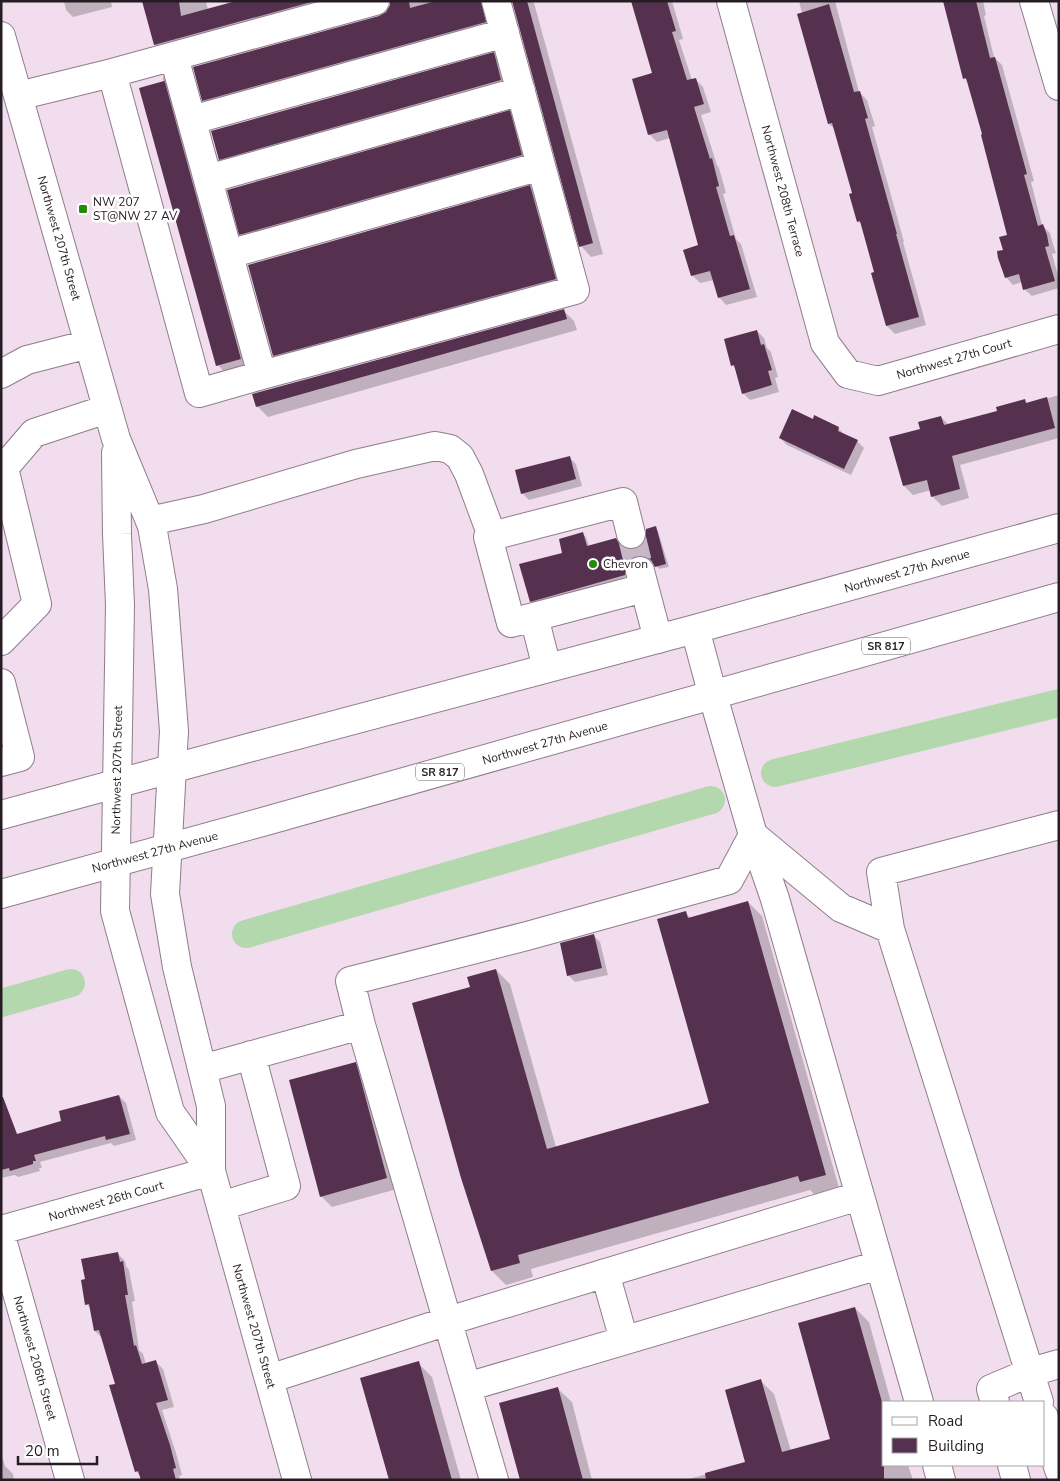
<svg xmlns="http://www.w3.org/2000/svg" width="1060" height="1481" font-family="'Nunito Sans',sans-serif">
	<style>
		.shadow { fill: #0003 }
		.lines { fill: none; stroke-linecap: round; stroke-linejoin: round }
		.canal { stroke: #b4d8ae; stroke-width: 28 }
		.building { fill: #55314f }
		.minor-tunnel { stroke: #c8b7c5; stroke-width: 28; stroke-dasharray: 28 14; stroke-linecap: butt }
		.minor-casing { stroke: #8f7d8b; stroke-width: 30 }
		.major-casing { stroke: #8f7d8b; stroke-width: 30 }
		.minor { stroke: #fff; stroke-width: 28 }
		.major { stroke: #fff; stroke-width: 28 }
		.poi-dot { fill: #238b07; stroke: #fff; stroke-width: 2 }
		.labels { text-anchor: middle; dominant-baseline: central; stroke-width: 5; stroke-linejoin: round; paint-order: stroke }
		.shield { fill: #fff; stroke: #666165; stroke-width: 1 }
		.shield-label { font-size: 11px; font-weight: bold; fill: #251d23 }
		.street-label { font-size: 12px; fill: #251d23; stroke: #fff }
		.poi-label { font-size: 12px; fill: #251d23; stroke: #fff; text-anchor: start }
	</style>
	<rect width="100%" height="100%" fill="#f1dded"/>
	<path class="shadow" d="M 64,1 L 111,1 L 112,7 L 73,17 L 66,10 Z
		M 163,1 L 206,1 L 208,10 L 241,1 L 365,1 L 166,56 L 155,45 Z
		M 391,1 L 485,1 L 496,33 L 214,111 L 203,100 L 387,13 L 391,6 Z
		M 513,1 L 532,1 L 534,3 L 603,254 L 591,257 L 581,246 Z
		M 633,1 L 672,1 L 683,39 L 679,40 L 692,80 L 695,79 L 703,87 L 711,112 L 701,115 L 717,165 L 719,168 L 726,193 L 723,194 L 736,239 L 741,244 L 757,297 L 726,305 L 719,297 L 714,280 L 700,283 L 692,275 L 700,246 L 670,138 L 657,142 L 649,134 L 654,74 Z
		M 799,1 L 835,1 L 859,92 L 867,100 L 875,126 L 872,127 L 904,242 L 903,242 L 926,325 L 895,334 L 887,326 L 872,274 L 876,273 L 862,225 L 858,221 L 854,194 L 835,129 L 829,124 Z
		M 944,1 L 983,1 L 986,15 L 984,16 L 994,57 L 1002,65 L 1034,181 L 1031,182 L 1042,225 L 1050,233 L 1053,244 L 1056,253 L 1052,254 L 1059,279 L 1059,288 L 1032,296 L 1024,289 L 1022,282 L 1013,285 L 1006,277 L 1004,251 L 1008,235 L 984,135 L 969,83 L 964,78 Z
		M 493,54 L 504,64 L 511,91 L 230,170 L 220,159 Z
		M 165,79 L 173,87 L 251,370 L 228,376 L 218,365 L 140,89 L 166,82 Z
		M 509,112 L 523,126 L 535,169 L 255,248 L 241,234 Z
		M 530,187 L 544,201 L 569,293 L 288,369 L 274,355 Z
		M 564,311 L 574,321 L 577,330 L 268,417 L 257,406 Z
		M 757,331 L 764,338 L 767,348 L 771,352 L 778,377 L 775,378 L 779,392 L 750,400 L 743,393 L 737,370 L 732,365 Z
		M 1059,395 L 1059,438 L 960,465 L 969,498 L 942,506 L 932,496 L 931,490 L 913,495 L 904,486 L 921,430 L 941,417 L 949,425 L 998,412 L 1025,401 L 1028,404 Z
		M 813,420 L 838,428 L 845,435 L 857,441 L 864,448 L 851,475 L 787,445 L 780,438 Z
		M 569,457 L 576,464 L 582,486 L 529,500 L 522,493 Z
		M 655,528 L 658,531 L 669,567 L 659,569 L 654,562 L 649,559 L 639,559 L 628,578 L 534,604 L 531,601 L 564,553 L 583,534 L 586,537 L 589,546 L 615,539 L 622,547 L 627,550 L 635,550 L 642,546 Z
		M 748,902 L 762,916 L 839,1188 L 815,1195 L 810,1190 L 531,1269 L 533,1277 L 506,1285 L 492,1271 L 472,988 L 496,970 L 510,984 L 556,1147 L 710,1104 L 685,913 L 691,918 Z
		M 593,935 L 600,942 L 608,975 L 575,982 L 568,975 Z
		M 355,1064 L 366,1074 L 397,1189 L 332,1207 L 321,1196 Z
		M 119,1096 L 126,1103 L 136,1140 L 114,1146 L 111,1143 L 40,1162 L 42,1168 L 39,1168 L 40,1171 L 18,1177 L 15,1175 L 1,1178 L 1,1139 L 63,1122 Z
		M 118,1254 L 125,1261 L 126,1266 L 129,1270 L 135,1301 L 132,1302 L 139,1350 L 143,1354 L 146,1364 L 156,1362 L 163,1369 L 174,1407 L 162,1410 L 176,1453 L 182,1475 L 179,1476 L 180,1480 L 142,1480 L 141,1476 L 136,1471 L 116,1385 L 102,1338 L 95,1331 L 91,1309 L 87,1304 L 86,1280 Z
		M 855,1308 L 869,1322 L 891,1402 L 884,1402 L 884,1465 L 908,1465 L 913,1480 L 685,1480 L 747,1463 L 760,1380 L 774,1394 L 791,1451 L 832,1440 Z
		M 418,1363 L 432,1377 L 461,1480 L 390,1480 Z
		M 558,1389 L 572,1402 L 592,1480 L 521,1480 Z
		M 1,1453 L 5,1466 L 13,1474 L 14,1480 L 1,1480 Z"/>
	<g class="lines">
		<path class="canal" d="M 775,773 L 1059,703
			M 246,934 L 711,800
			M 1,1003 L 71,983"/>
	</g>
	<path class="building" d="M 142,1 L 179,1 L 181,16 L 236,1 L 315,1 L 154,45 Z
		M 390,1 L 409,1 L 410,8 L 436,1 L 481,1 L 486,22 L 202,101 L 193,67 L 379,16 L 386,12 L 390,5 Z
		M 512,1 L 527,1 L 593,243 L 579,247 Z
		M 631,1 L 667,1 L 676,31 L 672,32 L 687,80 L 696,78 L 704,104 L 694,107 L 710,159 L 712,158 L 719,186 L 716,187 L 730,236 L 734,235 L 750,289 L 718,298 L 710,271 L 691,276 L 683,250 L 698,245 L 667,130 L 648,135 L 632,79 L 652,73 Z
		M 943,1 L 976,1 L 990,58 L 995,57 L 1027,174 L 1024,175 L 1038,226 L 1043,224 L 1047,235 L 1049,246 L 1045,247 L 1055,281 L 1023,290 L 1019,274 L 1005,278 L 998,258 L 997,251 L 1003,250 L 999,237 L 1007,235 L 981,135 L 982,134 L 966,78 L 963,79 Z
		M 829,4 L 854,92 L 860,91 L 868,118 L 865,119 L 897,234 L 896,234 L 919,317 L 886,326 L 871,273 L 874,272 L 860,221 L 857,222 L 849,194 L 852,193 L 832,123 L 828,124 L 797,14 Z
		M 494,52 L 501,80 L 219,160 L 211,131 Z
		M 163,75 L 241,359 L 216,366 L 139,88 L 164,81 Z
		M 510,110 L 522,155 L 239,235 L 227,190 Z
		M 530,185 L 556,279 L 273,356 L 248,265 Z
		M 564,309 L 567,319 L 256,407 L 252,394 Z
		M 757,330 L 761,345 L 764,344 L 772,370 L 768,371 L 772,385 L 742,394 L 734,365 L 731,366 L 724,339 Z
		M 1047,397 L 1055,428 L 952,456 L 960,489 L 931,497 L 927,480 L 903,486 L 889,437 L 920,429 L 918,422 L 941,416 L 944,425 L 997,411 L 996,407 L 1025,399 L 1026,403 Z
		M 792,409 L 813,419 L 814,415 L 839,427 L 838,431 L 858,440 L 844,469 L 779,438 Z
		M 570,456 L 576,479 L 521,494 L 515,470 Z
		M 656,526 L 666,564 L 655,567 L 651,560 L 645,556 L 636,556 L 629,560 L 625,566 L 625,575 L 530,602 L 519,564 L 562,553 L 559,539 L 583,532 L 587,546 L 616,538 L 620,545 L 627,549 L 634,549 L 641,546 L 646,539 L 646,529 Z
		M 748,901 L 826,1175 L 800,1182 L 798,1176 L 518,1255 L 520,1263 L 491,1271 L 461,1178 L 412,1003 L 470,987 L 467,977 L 496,969 L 547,1149 L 709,1103 L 657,919 L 686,911 L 688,918 Z
		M 594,934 L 602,968 L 567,976 L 560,943 Z
		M 356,1062 L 387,1178 L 320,1197 L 289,1080 Z
		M 119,1095 L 130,1134 L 106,1140 L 105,1136 L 34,1155 L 36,1161 L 33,1161 L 33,1164 L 10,1171 L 9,1168 L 1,1170 L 1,1097 L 3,1097 L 17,1134 L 61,1121 L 59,1111 Z
		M 118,1252 L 120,1262 L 123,1261 L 128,1295 L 125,1295 L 134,1346 L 136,1345 L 142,1364 L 156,1360 L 168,1400 L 156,1403 L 170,1445 L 176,1468 L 173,1469 L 176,1480 L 141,1480 L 138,1471 L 135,1472 L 109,1385 L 115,1384 L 99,1330 L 94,1331 L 89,1304 L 85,1305 L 81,1280 L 85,1279 L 81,1259 Z
		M 855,1307 L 884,1409 L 884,1480 L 706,1480 L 705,1473 L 745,1462 L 725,1390 L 761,1379 L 782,1452 L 830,1439 L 798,1323 Z
		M 419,1361 L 452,1480 L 389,1480 L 360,1378 Z
		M 558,1387 L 583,1480 L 520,1480 L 499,1403 Z"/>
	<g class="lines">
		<path class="minor-tunnel" d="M 631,534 L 640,571"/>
		<g class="minor-casing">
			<path id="minor" d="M 731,1 L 825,343 L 848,374 L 878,381 L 1059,329
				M 1034,1 L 1059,86
				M 1,36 L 116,439 L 152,526 L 163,589 L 174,731 L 165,894 L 177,967 L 211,1106 L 211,1171 L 297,1480
				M 174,57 L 262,375 L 575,290 L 496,1
				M 112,73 L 199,393 L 262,375
				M 18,96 L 112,73 L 375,1
				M 192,120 L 505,33
				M 208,179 L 521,91
				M 229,254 L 541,166
				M 1,374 L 27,360 L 89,344
				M 116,453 L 117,534 L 120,605 L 115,911 L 170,1112 L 211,1171
				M 150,521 L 204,509 L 356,464 L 435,446 L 450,449 L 460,457 L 469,474 L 492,536
				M 631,534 L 623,502 L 488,537 L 511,623 L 644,588
				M 640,571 L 658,639
				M 534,617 L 547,668
				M 1,641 L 37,604 L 4,468 L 34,433 L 107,409
				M 1,683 L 20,757 L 1,762
				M 713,696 L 753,835 L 841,908 L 890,929
				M 753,835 L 775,899 L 919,1402
				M 202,1069 L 361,1025
				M 221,1206 L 286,1186 L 251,1055
				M 1,1230 L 211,1171
				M 1,1236 L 70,1480
				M 605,1273 L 624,1340
				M 269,1379 L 448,1321 L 859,1196
				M 467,1387 L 879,1265
				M 995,1402 L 991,1389 L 1031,1372 L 1059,1364
				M 1039,1402 L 890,929 L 881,872 L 1059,825
				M 1044,1417 L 1059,1470
				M 937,1465 L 941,1480
				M 1012,1465 L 1016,1480
				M 494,1480 L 361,1025 L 350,981 L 527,936 L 729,880 L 753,835"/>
		</g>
		<g class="major-casing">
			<path id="major" d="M 695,629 L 713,696
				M 1,815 L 248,748 L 695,629 L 1059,528
				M 1,894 L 266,821 L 1059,597"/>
		</g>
		<use href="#minor" class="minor"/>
		<use href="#major" class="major"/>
	</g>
	<g class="poi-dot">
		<rect x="78" y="204" width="10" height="10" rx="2.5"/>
		<circle cx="593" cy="564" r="5"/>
	</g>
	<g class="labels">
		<g class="shield">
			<rect x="862" y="637.5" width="48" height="17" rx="4"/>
			<rect x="416" y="763.5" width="48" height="17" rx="4"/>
		</g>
		<g class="shield-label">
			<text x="886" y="646">SR 817</text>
			<text x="440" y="772">SR 817</text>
		</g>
		<g class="street-label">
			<text transform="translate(783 191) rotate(75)">Northwest 208th Terrace</text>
			<text transform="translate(59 238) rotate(74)">Northwest 207th Street</text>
			<text transform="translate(954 359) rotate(-16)">Northwest 27th Court</text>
			<text transform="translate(907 571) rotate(-16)">Northwest 27th Avenue</text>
			<text transform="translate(545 743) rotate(-16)">Northwest 27th Avenue</text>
			<text transform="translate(117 770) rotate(-89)">Northwest 207th Street</text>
			<text transform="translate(155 852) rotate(-15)">Northwest 27th Avenue</text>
			<text transform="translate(106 1201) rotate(-16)">Northwest 26th Court</text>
			<text transform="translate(254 1326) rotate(74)">Northwest 207th Street</text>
			<text transform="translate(35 1358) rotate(74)">Northwest 206th Street</text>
		</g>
		<g class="poi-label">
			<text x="93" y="202">NW 207<tspan x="93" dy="14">ST@NW 27 AV</tspan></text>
			<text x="603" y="564">Chevron</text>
		</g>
	</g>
	<rect width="1060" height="1481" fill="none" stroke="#251d23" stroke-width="5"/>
	<rect x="882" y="1401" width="162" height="65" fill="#ffffff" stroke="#a8a5a7"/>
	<rect x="892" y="1417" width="25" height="8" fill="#ffffff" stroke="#a8a5a7"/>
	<text x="928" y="1426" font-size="15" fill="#251d23">Road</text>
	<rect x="892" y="1438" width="25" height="15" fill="#55314f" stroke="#a8a5a7"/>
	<text x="928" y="1451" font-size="15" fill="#251d23">Building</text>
	<path d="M18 1456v8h79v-8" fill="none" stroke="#251d23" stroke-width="2.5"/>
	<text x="25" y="1456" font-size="15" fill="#251d23" stroke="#ffffff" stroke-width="4" paint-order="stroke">20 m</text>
</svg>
